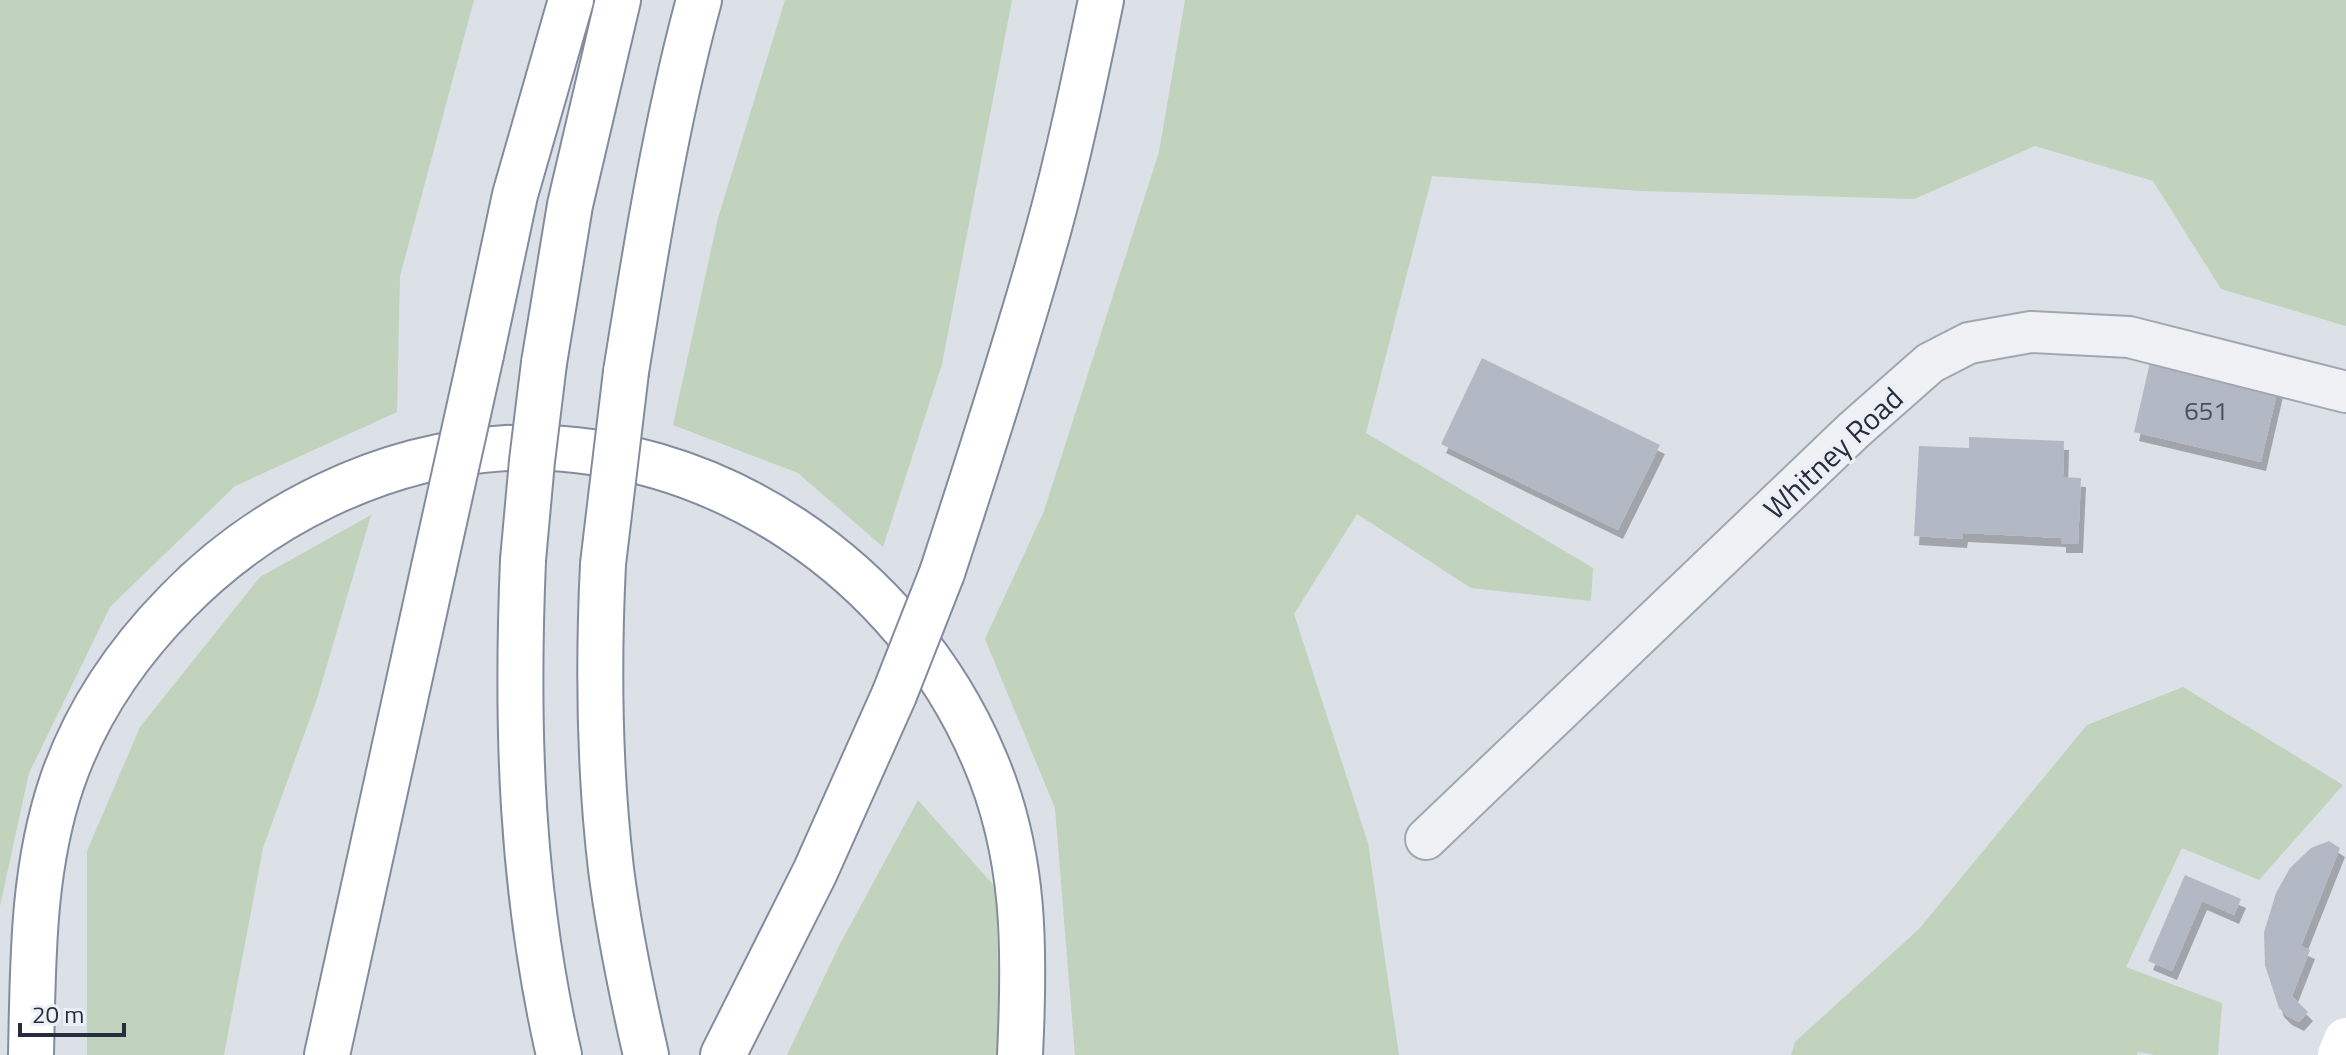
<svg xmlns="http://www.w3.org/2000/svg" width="2346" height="1055" font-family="'Titillium Web',sans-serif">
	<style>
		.green { fill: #c1d2bd }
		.building { fill: #b3b9c4; filter: url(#shadow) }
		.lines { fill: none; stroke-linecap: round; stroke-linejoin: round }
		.minor-casing { stroke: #a1a7b1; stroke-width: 44 }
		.motorway-casing { stroke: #838c9f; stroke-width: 48 }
		.minor { stroke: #eff1f5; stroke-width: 40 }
		.secondary { stroke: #fff; stroke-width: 44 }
		.motorway { stroke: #fff; stroke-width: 44 }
		.motorway-bridge-casing { stroke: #838c9f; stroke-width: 48; stroke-linecap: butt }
		.motorway-bridge { stroke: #fff; stroke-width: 44 }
		.labels { text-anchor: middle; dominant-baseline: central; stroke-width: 7; stroke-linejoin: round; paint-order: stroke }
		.number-label { font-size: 26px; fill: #485060 }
		.street-label { font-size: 30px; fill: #252d3e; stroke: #eceff5 }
	</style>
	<defs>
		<filter id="shadow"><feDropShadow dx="5" dy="9" stdDeviation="0" flood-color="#0004"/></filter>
	</defs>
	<rect width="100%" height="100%" fill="#dce0e7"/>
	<path class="green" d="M 0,0 L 474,0 L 400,276 L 397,412 L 235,486 L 110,607 L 29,773 L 0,906 Z
		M 785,0 L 1012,0 L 942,364 L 883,547 L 798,473 L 673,425 L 718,218 Z
		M 1185,0 L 2346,0 L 2346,326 L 2221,289 L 2153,181 L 2035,146 L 1914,199 L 1641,191 L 1432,176 L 1366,433 L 1593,568 L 1591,601 L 1471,588 L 1357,514 L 1294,614 L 1368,843 L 1399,1055 L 1075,1055 L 1055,808 L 985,639 L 1044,511 L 1159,152 Z
		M 371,515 L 317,699 L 263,848 L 224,1055 L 87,1055 L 87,851 L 140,727 L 260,577 Z
		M 2183,687 L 2343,785 L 2259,880 L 2182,848 L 2126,967 L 2222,1003 L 2218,1055 L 2155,1055 L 2138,1052 L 2137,1055 L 1791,1055 L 1795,1042 L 1919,929 L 2087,725 Z
		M 918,800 L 996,888 L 1000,1055 L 787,1055 L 840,944 Z"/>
	<path class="building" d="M 1482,358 L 1660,445 L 1618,530 L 1441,444 Z
		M 2151,358 L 2278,388 L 2261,462 L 2134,432 Z
		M 1969,437 L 2064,441 L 2063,477 L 2081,478 L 2078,544 L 2061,544 L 2061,538 L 1963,533 L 1962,539 L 1914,536 L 1919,446 L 1969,448 Z
		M 2329,841 L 2340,848 L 2301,946 L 2310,950 L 2292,996 L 2308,1012 L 2299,1022 L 2287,1016 L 2279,1008 L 2265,965 L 2264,932 L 2276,893 L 2290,868 L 2311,848 Z
		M 2185,875 L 2241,899 L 2234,915 L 2202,901 L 2172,971 L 2148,961 Z"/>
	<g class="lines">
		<g class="minor-casing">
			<path id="minor" d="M 1426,839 L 1854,430 L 1930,363 L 1969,343 L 2031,332 L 2129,337 L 2346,392"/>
		</g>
		<g class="motorway-casing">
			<path id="motorway" d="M 481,355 L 515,195 L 571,0
				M 544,363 L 570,205 L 618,0
				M 626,372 C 646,247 666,122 699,0
				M 523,560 C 516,729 521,889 559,1055
				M 603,564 C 598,667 599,767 611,869 C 619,932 632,994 646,1055
				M 942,573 C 979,460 1016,346 1048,231 C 1069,155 1085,77 1101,0
				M 31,1055 C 33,963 32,870 62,782 C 85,715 126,654 176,603 C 261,515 382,455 506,448 C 712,438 905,571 984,758 C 1026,855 1025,951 1020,1055
				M 327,1055 L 434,567
				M 723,1055 L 815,872 L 894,695"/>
		</g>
		<use href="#minor" class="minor"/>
		<path class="secondary" d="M 2340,1055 L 2346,1040"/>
		<use href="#motorway" class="motorway"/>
		<g class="motorway-bridge-casing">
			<path id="motorway-bridge" d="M 523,560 L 532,461 L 544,363
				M 603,564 L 626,372
				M 434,567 L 481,355
				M 894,695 L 942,573"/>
		</g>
		<use href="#motorway-bridge" class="motorway-bridge"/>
	</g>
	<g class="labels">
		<g class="number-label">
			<text x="2206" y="410">651</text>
		</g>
		<g class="street-label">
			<text transform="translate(1833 453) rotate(-43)">Whitney Road</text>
		</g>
	</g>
	<path d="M20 1023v12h104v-12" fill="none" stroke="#252d3e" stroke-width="4"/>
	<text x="32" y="1023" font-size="24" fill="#252d3e" stroke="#eceff5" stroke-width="6" paint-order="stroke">20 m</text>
</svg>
